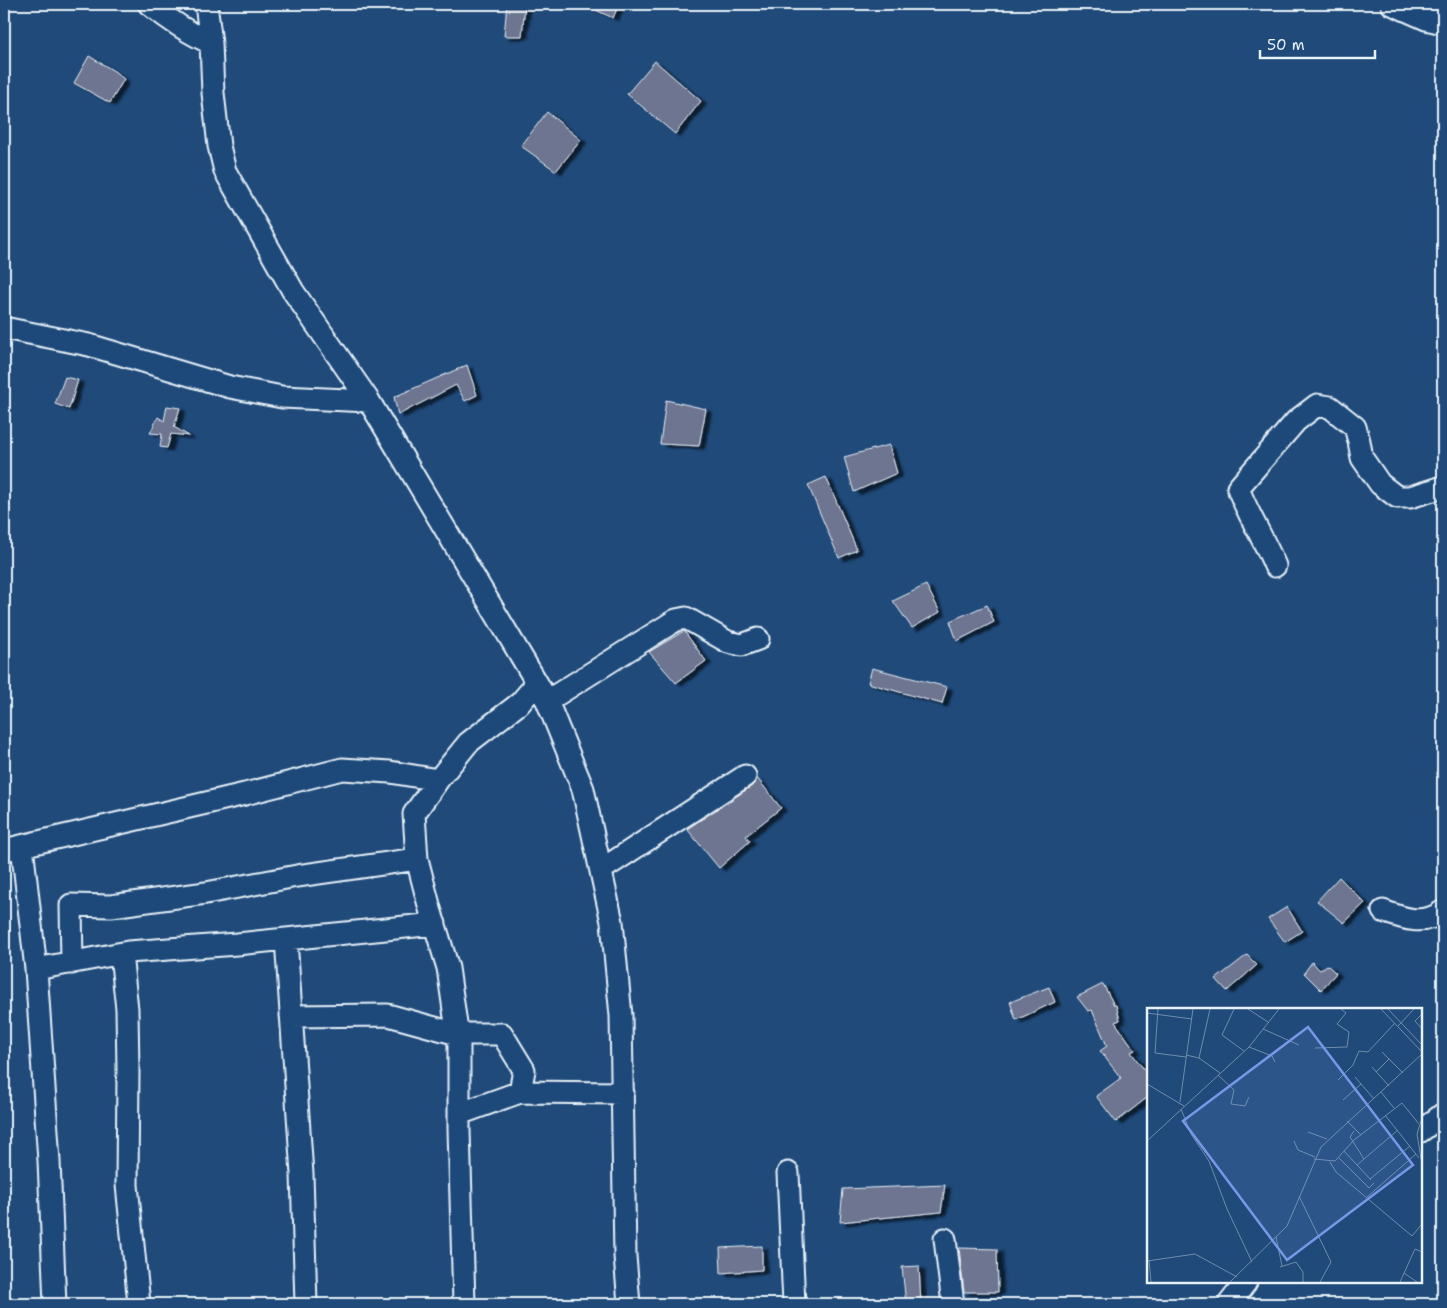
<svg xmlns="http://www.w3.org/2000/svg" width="1447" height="1308" font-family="'Shantell Sans',sans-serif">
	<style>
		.building { fill: #6d7490; stroke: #e8f1f8; filter: url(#shadow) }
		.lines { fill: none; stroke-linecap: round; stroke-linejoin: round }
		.minor-casing { stroke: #e8f1f8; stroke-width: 25 }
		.minor { stroke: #1f4a7a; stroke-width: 21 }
		.inset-road { fill: none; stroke: #6f8dac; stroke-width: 1 }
		.view { fill: #7897e6; fill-opacity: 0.15; stroke: #7897e6; stroke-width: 2.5 }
		.inset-edge { fill: none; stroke: #e8f1f8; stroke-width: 2.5 }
	</style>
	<defs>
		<filter id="shadow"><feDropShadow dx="5.5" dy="3" stdDeviation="1" flood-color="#0009"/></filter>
	</defs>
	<rect width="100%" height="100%" fill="#1f4a7a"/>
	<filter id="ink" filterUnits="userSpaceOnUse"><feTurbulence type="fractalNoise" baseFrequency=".02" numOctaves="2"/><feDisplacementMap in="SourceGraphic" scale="10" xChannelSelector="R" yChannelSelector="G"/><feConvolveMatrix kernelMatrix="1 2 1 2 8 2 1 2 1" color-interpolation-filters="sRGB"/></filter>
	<g filter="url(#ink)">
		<path class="building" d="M 507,4 L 525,4 L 522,36 L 504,36 Z
			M 583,4 L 619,4 L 613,18 Z
			M 89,56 L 114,71 L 124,79 L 110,103 L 74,83 Z
			M 655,61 L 701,101 L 675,134 L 627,94 Z
			M 547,112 L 581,140 L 556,171 L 521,146 Z
			M 467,365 L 477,395 L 465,401 L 456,385 L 398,415 L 394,397 Z
			M 65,377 L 78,380 L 69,409 L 55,404 Z
			M 666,400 L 706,409 L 699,446 L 660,444 Z
			M 167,406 L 180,408 L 174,427 L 189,436 L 171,434 L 167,448 L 160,447 L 162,434 L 150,433 L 158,417 L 164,421 Z
			M 889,445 L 897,473 L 854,492 L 844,457 Z
			M 826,477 L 857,550 L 839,558 L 808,485 Z
			M 926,585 L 940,612 L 912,628 L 893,601 Z
			M 987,605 L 994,622 L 957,641 L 950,621 Z
			M 684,631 L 706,661 L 676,683 L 649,652 Z
			M 872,668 L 947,687 L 942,704 L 868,683 Z
			M 757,778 L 781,808 L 746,836 L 750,841 L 719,868 L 687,829 L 752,786 Z
			M 1339,877 L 1365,903 L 1344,923 L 1317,901 Z
			M 1287,907 L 1302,931 L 1285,942 L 1268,919 Z
			M 1247,955 L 1257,965 L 1227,991 L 1216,979 Z
			M 1312,962 L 1320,970 L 1327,965 L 1336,973 L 1321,990 L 1304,973 Z
			M 1103,984 L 1114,1005 L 1116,1005 L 1120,1020 L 1115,1022 L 1135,1050 L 1131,1052 L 1148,1075 L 1148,1097 L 1116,1122 L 1096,1096 L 1121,1078 L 1100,1051 L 1107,1046 L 1092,1010 L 1088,1011 L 1077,997 Z
			M 1049,987 L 1055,1002 L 1016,1020 L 1010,1002 Z
			M 945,1185 L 941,1212 L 840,1222 L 843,1189 Z
			M 762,1246 L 762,1270 L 721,1273 L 720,1248 Z
			M 959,1248 L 997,1249 L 998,1292 L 964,1292 Z
			M 919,1266 L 921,1304 L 906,1304 L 902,1267 Z"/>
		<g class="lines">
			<g class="minor-casing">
				<path id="minor" d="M 149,4 C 169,20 188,33 211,43
					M 206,4 L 211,43 L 213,93 L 219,146 L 225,171 L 293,291 L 369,401 L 537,683 L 547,701 L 583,789 L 612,922 L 621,1016 L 625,1256 L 629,1304
					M 1392,4 L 1426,19 L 1443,23
					M 4,328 L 89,345 L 230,387 L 282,397 L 369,401
					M 1275,566 C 1264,539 1248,515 1238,488 L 1296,421 L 1317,405 L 1330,407 L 1355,427 L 1359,441 L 1362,458 L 1380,484 L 1397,497 L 1410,497 L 1443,487
					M 547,701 L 676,620 L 686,618 L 728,642 L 742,645 L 758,639
					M 22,846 L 36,969 L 49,1161 L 55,1304
					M 4,850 L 245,794 L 342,769 L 390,772 L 438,780
					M 601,870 L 745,776
					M 1383,911 C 1404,919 1424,926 1443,911
					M 286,939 L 302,1174 L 306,1304
					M 121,954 L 127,1009 L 128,1071 L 127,1185 L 139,1304
					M 72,963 L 71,905 L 111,906 L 206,893 L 297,876 L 417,859
					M 36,969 L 128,952 L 237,944 L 435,924
					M 291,1016 L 388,1015 L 457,1034 L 502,1034 L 524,1070 L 520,1092
					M 459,1114 L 520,1092 L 623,1093
					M 1421,1131 L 1443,1114
					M 788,1173 L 794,1304
					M 945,1239 L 953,1304
					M 464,1304 L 459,1129 L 459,1045 L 448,968 L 430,909 L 417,859 L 414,814 L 438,780 L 468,743 L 520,703 L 537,683
					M 1229,1304 L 1246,1282"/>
			</g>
			<use href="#minor" class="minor"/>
		</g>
	</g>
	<g transform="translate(1147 1008)">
		<rect width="275" height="275" fill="#1f4a7a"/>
		<path class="inset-road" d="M 11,1 L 8,45 L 39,49M 87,1 L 75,27 L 97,43M 101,1 L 121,14M 234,1 L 275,44M 241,1 L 275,37M 0,5 L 45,11M 275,6 L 268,13 L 275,21M 251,18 L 267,1M 116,21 L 152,37M 102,39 L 125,48 L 128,54M 168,40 L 200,39 L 202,24 L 190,16 L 199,5 L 194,1M 235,44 L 256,65M 39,47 L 52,50 L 73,65M 52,50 L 63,1M 225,59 L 242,78M 229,64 L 242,51M 71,67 L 87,82 L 84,96 L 98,98 L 102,89M 208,69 L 227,91M 191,72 L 206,57 L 212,43 L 221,44 L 248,15M 0,76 L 37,98M 234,84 L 247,100M 196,92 L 214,76M 33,94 L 46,1M 34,101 L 44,126 L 62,153 L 80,201 L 105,254M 238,107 L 272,150M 275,110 L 270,126 L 275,157M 200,113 L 214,127M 207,123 L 203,129 L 217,151M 161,124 L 180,131M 0,133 L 102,39 L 132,1M 147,133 L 151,142 L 168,149M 197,143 L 224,172M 192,150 L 222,180 L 227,175M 167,151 L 188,153 L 207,132 L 255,95 L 272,116M 183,154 L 189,164 L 265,228 L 275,216M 210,157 L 251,122M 223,171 L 263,138M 152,188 L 184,254 L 173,274M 220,189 L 269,146M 129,229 L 135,258M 2,252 L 4,274M 0,253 L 48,246 L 90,269M 133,259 L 149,254 L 156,264 L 156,274M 257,265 L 270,274M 83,274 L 140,218 L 174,139 L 275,46M 253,274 L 268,241 L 275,244"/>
		<path class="view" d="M 161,19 L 266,157 L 140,252 L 36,113 Z"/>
		<rect width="275" height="275" class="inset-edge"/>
	</g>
	<rect width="1447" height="1308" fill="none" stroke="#1f4a7a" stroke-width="20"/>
	<rect x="10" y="10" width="1427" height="1288" fill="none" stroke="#e8f1f8" stroke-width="2" filter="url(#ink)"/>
	<path d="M1260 50v8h115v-8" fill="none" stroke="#e8f1f8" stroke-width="2.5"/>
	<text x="1267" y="50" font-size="15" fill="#e8f1f8" stroke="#1f4a7a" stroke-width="4" paint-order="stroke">50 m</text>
</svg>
